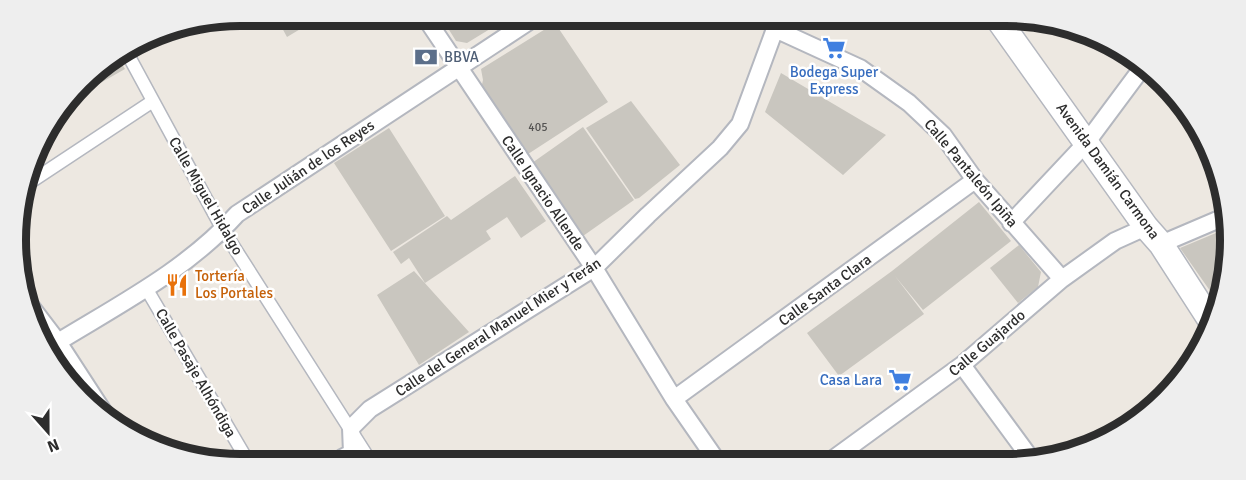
<svg xmlns="http://www.w3.org/2000/svg" width="1246" height="480" font-family="Signika,sans-serif">
	<style>
		.building { fill: #c9c6bf }
		.lines { fill: none; stroke-linecap: round; stroke-linejoin: round }
		.pedestrian-casing { stroke: #b4b7bf; stroke-width: 15 }
		.minor-casing { stroke: #b4b7bf; stroke-width: 20 }
		.secondary-casing { stroke: #b4b7bf; stroke-width: 27 }
		.pedestrian { stroke: #fff; stroke-width: 12 }
		.minor { stroke: #fff; stroke-width: 16 }
		.secondary { stroke: #fff; stroke-width: 24 }
		.labels { text-anchor: middle; dominant-baseline: central; stroke-width: 5; stroke-linejoin: round; paint-order: stroke }
		.number-label { font-size: 12px; fill: #545352 }
		.service-label { font-size: 15px; fill: #4e5e75; stroke: #fff; text-anchor: start }
		.shop-label { font-size: 15px; fill: #366cbe; stroke: #fff }
		.street-label { font-size: 15px; fill: #2d2d2d; stroke: #fff }
		.food-label { font-size: 15px; fill: #c56008; stroke: #fff; text-anchor: start }
		.rim { fill: none; stroke: #2d2d2d; stroke-width: 8 }
	</style>
	<rect width="100%" height="100%" fill="#ede8e1"/>
	<path class="building" d="M 275,15 L 316,16 L 317,19 L 287,37 Z
		M 441,17 L 472,17 L 508,18 L 467,43 L 456,41 Z
		M 555,23 L 608,102 L 525,156 L 481,89 L 483,80 L 481,69 Z
		M 117,56 L 125,69 L 88,90 L 83,81 L 92,71 Z
		M 781,73 L 886,135 L 843,175 L 765,112 Z
		M 631,101 L 680,165 L 639,198 L 635,199 L 586,128 Z
		M 583,127 L 634,200 L 583,236 L 532,163 Z
		M 389,128 L 445,216 L 391,251 L 334,163 Z
		M 515,176 L 546,221 L 521,238 L 507,217 L 486,231 L 491,239 L 425,283 L 409,258 L 401,264 L 393,252 L 447,216 L 451,220 Z
		M 979,202 L 1011,241 L 923,310 L 895,276 L 924,314 L 839,376 L 807,333 L 892,271 Z
		M 1228,228 L 1223,299 L 1220,305 L 1180,248 Z
		M 1019,245 L 1041,272 L 1038,287 L 1018,303 L 990,268 Z
		M 414,271 L 469,332 L 419,365 L 377,295 Z"/>
	<g class="lines">
		<g class="pedestrian-casing">
			<path id="pedestrian" d="M 126,51 L 223,230 L 369,459
				M 26,185 L 153,101
				M 146,288 L 246,458"/>
		</g>
		<g class="minor-casing">
			<path id="minor" d="M 425,17 L 594,268 L 674,399 L 717,461
				M 775,29 L 860,68 L 909,103 L 943,135 L 975,180 L 1062,279
				M 1011,223 L 1087,142 L 1145,64
				M 1161,244 L 1229,215
				M 26,300 L 58,342 L 110,422
				M 58,342 C 120,304 188,269 237,214 L 534,18
				M 962,365 L 1034,463
				M 674,399 L 975,180
				M 342,458 L 352,453 L 351,428 L 370,409 L 594,268 L 648,215 L 720,148 L 740,124 L 775,29 L 781,20
				M 829,462 L 962,365 L 1062,279 L 1115,241 L 1146,227"/>
		</g>
		<g class="secondary-casing">
			<path id="secondary" d="M 1000,22 L 1146,227 L 1161,244 L 1212,323"/>
		</g>
		<use href="#pedestrian" class="pedestrian"/>
		<use href="#minor" class="minor"/>
		<use href="#secondary" class="secondary"/>
	</g>
	<defs>
		<g id="supermarket-bare" transform="scale(1.8)"><path d="M-6-5.5h2.5l.6 2H6L4.5 2H-2.5L-4.4-4H-6ZM-1.5 3.2a1.3 1.3 0 1 0 .1 0ZM3 3.2a1.3 1.3 0 1 0 .1 0Z" fill="#3f7fe0" stroke="#fff" stroke-width="2.5" paint-order="stroke"/></g>
		<g id="bank-bare" transform="scale(1.8)"><path d="M-6-4H6V4H-6ZM0-2.3a2.3 2.3 0 1 0 0 4.6a2.3 2.3 0 1 0 0-4.6Z" fill="#5c6f8a" stroke="#fff" stroke-width="2.5" paint-order="stroke"/></g>
		<g id="restaurant-bare" transform="scale(1.8)"><path d="M-5-6h1v4h1v-4h1v4h1v-4h1v5L-1.5 .5V6h-2V.5L-5-1ZM5-6V6H3V1.5H1.5Q1.5-4 5-6Z" fill="#e8710a" stroke="#fff" stroke-width="2.5" paint-order="stroke"/></g>
	</defs>
	<g fill-rule="evenodd">
		<use href="#supermarket-bare" x="834" y="48"/>
		<use href="#bank-bare" x="426" y="57"/>
		<use href="#restaurant-bare" x="177" y="285"/>
		<use href="#supermarket-bare" x="900" y="380"/>
	</g>
	<g class="labels">
		<g class="number-label">
			<text x="538" y="127">405</text>
		</g>
		<g class="service-label">
			<text x="444" y="57">BBVA</text>
		</g>
		<g class="shop-label">
			<text x="834" y="72">Bodega Super<tspan x="834" dy="17">Express</tspan></text>
			<text x="882" y="380" text-anchor="end">Casa Lara</text>
		</g>
		<g class="street-label">
			<text transform="translate(308 167) rotate(-34)">Calle Julián de los Reyes</text>
			<text transform="translate(1108 171) rotate(54)">Avenida Damián Carmona</text>
			<text transform="translate(971 173) rotate(50)">Calle Pantaleón Ipiña</text>
			<text transform="translate(543 193) rotate(56)">Calle Ignacio Allende</text>
			<text transform="translate(206 196) rotate(60)">Calle Miguel Hidalgo</text>
			<text transform="translate(825 290) rotate(-36)">Calle Santa Clara</text>
			<text transform="translate(498 327) rotate(-33)">Calle del General Manuel Mier y Terán</text>
			<text transform="translate(987 343) rotate(-40)">Calle Guajardo</text>
			<text transform="translate(196 373) rotate(60)">Calle Pasaje Alhóndiga</text>
		</g>
		<g class="food-label">
			<text x="195" y="276">Tortería<tspan x="195" dy="17">Los Portales</tspan></text>
		</g>
	</g>
	<path d="M0 0H1246V480H0ZM240 26H1006A214 214 0 0 1 1220 240V240A214 214 0 0 1 1006 454H240A214 214 0 0 1 26 240V240A214 214 0 0 1 240 26Z" fill="#eee" fill-rule="evenodd"/>
	<path class="rim" d="M240 26H1006A214 214 0 0 1 1220 240V240A214 214 0 0 1 1006 454H240A214 214 0 0 1 26 240V240A214 214 0 0 1 240 26Z"/>
	<g transform="translate(48 432) rotate(159)" stroke="#ffffff" stroke-width="4.5" paint-order="stroke">
	<path d="M0-4.5L10 22L0 15L-10 22Z" fill="#2d2d2d"/>
	<text y="-9" font-size="16" font-weight="bold" text-anchor="middle" fill="#2d2d2d">N</text>
	</g>
</svg>
